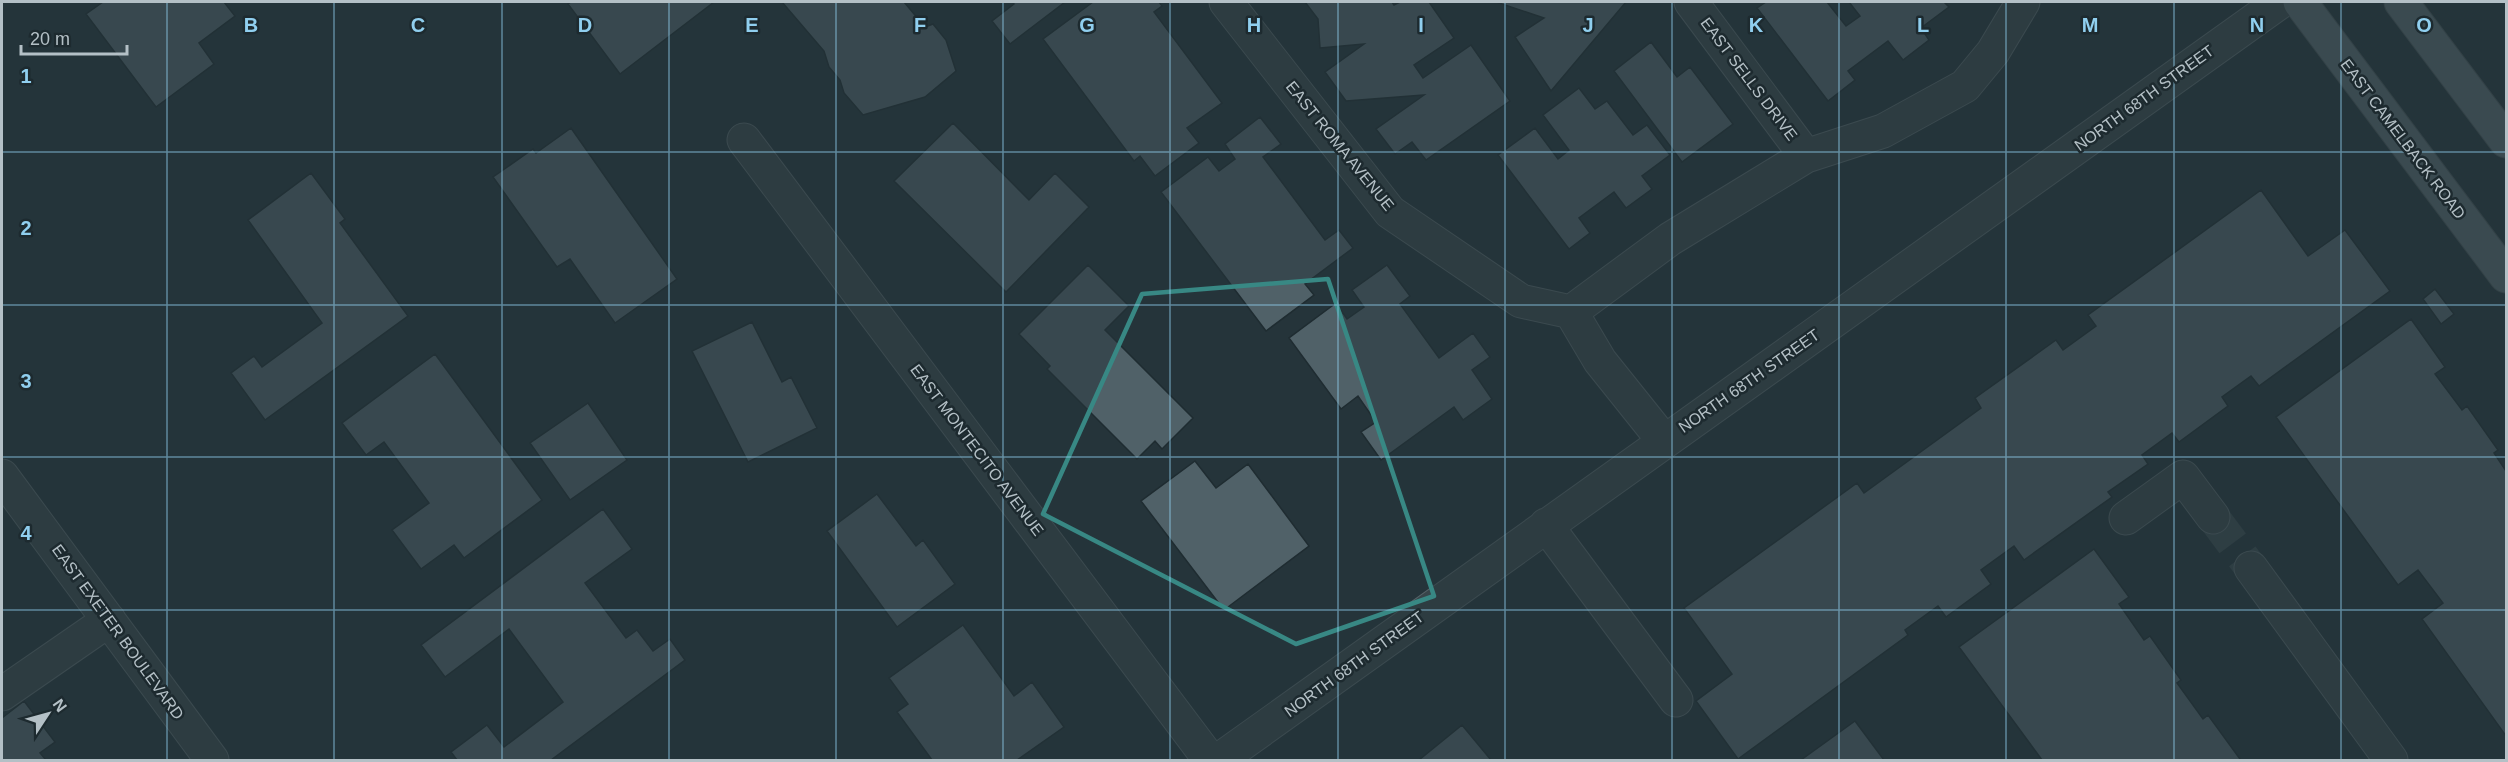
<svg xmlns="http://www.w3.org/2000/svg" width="2508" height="762" font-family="Helvetica,sans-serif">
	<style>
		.building { fill: #506168; stroke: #1f2c31; stroke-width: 1.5 }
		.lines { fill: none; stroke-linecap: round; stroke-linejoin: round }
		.minor-tunnel { stroke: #3a494f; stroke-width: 33; stroke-dasharray: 33 16; stroke-linecap: butt }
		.minor-casing { stroke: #566368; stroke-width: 35 }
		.major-casing { stroke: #445156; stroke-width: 35 }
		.minor { stroke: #38454a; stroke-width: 33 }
		.major { stroke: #56646a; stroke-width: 33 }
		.marked { fill: none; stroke: #388884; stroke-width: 4.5; stroke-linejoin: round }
		.grid { fill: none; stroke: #90cfef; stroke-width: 1.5; stroke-opacity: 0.55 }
		.labels { text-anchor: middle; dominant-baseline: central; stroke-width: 5; stroke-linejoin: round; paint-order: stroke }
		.street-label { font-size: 16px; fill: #b4c0c6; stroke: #1d2a2f }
		.grid-label { font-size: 20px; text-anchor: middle; font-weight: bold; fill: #90cfef; stroke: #1d2a2f; stroke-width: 5; stroke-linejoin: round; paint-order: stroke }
	</style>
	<rect width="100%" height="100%" fill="#25343a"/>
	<path class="building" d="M 103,2 L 224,2 L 235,16 L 199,43 L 214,64 L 156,107 L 86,14 Z
		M 571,2 L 714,2 L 620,74 L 568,4 Z
		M 782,2 L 904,2 L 925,27 L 933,24 L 946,40 L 956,71 L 925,97 L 863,115 L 844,93 L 840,80 L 829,67 L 824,51 Z
		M 1012,2 L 1065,2 L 1010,44 L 992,21 L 1014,4 Z
		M 1093,2 L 1159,2 L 1162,6 L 1154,12 L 1222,103 L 1187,128 L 1199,143 L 1155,176 L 1140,156 L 1134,161 L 1043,39 Z
		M 1305,2 L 1392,2 L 1394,5 L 1400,2 L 1429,2 L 1454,38 L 1414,65 L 1423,78 L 1471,45 L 1510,101 L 1426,160 L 1412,142 L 1395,154 L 1376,129 L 1424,95 L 1346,101 L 1325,72 L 1364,44 L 1320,48 L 1318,19 Z
		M 1496,2 L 1626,2 L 1551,91 L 1515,37 L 1544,18 Z
		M 1766,2 L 1827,2 L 1846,26 L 1860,16 L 1849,2 L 1944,2 L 1949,7 L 1921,28 L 1929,40 L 1903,60 L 1888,41 L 1848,71 L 1855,80 L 1828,101 L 1757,8 Z
		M 1651,42 L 1677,77 L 1690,67 L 1733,124 L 1682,162 L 1614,71 Z
		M 1579,88 L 1595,109 L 1607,101 L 1633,135 L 1647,125 L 1670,155 L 1642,176 L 1652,189 L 1626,208 L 1614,192 L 1579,218 L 1590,233 L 1569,249 L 1498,155 L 1535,128 L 1558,159 L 1569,150 L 1543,115 Z
		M 1260,117 L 1281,144 L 1263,157 L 1325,240 L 1339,230 L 1353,248 L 1305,284 L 1314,295 L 1266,331 L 1161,192 L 1208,157 L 1219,171 L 1235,159 L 1225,144 Z
		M 953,123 L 1029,200 L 1055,173 L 1089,207 L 1006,292 L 894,181 Z
		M 571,128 L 677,279 L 615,323 L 570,259 L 557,267 L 493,177 L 533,149 L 536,153 Z
		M 311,173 L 345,219 L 340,223 L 408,316 L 265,420 L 231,373 L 254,356 L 262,367 L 322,323 L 248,220 Z
		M 2261,190 L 2308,256 L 2345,230 L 2390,291 L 2259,386 L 2251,376 L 2222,397 L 2228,406 L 2179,442 L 2172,433 L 2142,455 L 2148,464 L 2108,492 L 2112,497 L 2024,560 L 2014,546 L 1981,570 L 1991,584 L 1946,617 L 1938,606 L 1905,630 L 1908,635 L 1738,759 L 1696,701 L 1732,674 L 1684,608 L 1857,483 L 1864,493 L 1981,408 L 1975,398 L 2056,340 L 2063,350 L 2096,326 L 2088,315 Z
		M 1088,265 L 1129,306 L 1105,330 L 1193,418 L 1162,449 L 1155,441 L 1137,459 L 1047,369 L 1050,366 L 1019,334 Z
		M 1387,265 L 1410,296 L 1400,304 L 1439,358 L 1473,333 L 1490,357 L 1472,370 L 1492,399 L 1463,420 L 1454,407 L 1381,460 L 1361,432 L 1376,422 L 1358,396 L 1341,409 L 1289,338 L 1336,303 L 1347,319 L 1364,307 L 1352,290 Z
		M 2435,289 L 2454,314 L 2441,324 L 2423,299 Z
		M 2411,319 L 2445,367 L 2435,374 L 2462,410 L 2467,406 L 2498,450 L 2494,453 L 2506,471 L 2506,736 L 2422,619 L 2443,603 L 2418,570 L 2398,585 L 2276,417 Z
		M 752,322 L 782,382 L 791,377 L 817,428 L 748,462 L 692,351 Z
		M 435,354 L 542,500 L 464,558 L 454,545 L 421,569 L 392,530 L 429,503 L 384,442 L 366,455 L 342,423 Z
		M 588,403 L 627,460 L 570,500 L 530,443 Z
		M 1195,461 L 1216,488 L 1248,464 L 1309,546 L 1224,610 L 1141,501 Z
		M 877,494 L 916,546 L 923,540 L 955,584 L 897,627 L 827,531 Z
		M 603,509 L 632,549 L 585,583 L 626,638 L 637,630 L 653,651 L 670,639 L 685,660 L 551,760 L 457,760 L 451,752 L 487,725 L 504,747 L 563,702 L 509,629 L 445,677 L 421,645 Z
		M 2094,549 L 2129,597 L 2119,604 L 2144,640 L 2150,636 L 2181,680 L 2177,683 L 2203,719 L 2208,715 L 2240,759 L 2238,760 L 2042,760 L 1959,647 Z
		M 963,625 L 1014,696 L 1032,682 L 1064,727 L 1017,760 L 932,760 L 897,712 L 908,704 L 889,678 Z
		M 24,701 L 55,742 L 40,753 L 46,760 L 2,760 L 2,718 Z
		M 1855,721 L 1884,760 L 1801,760 Z
		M 1462,725 L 1491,760 L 1419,760 Z"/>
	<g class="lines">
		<path class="minor-tunnel" d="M 2213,517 L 2251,568"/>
		<g class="minor-casing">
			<path id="minor" d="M 1226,2 L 1390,212 L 1521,301 L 1571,312 L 1670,239 L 1806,156 L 1883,131 L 1965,86 L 1993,52 L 2023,2
				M 1691,2 L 1806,156
				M 744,140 L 1210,760
				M 1571,312 L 1600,361 L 1664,441
				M 2,476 L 212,760
				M 2126,518 L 2183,477 L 2213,517
				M 1546,525 L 1676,700
				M 2251,568 L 2391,760
				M 2,694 L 109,620
				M 1219,760 L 2280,2"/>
		</g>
		<g class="major-casing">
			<path id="major" d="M 2300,2 L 2506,276
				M 2401,2 L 2506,141"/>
		</g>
		<use href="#minor" class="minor"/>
		<use href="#major" class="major"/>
	</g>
	<path d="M0 0H2508V762H0ZM 1328,279 L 1434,596 L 1296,644 L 1043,514 L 1142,294 Z" fill="#25343a" fill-opacity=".55" fill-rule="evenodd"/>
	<path class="marked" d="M 1328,279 L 1434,596 L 1296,644 L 1043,514 L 1142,294 Z"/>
	<path class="grid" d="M 167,2 L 167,760M 334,2 L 334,760M 502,2 L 502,760M 669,2 L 669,760M 836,2 L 836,760M 1003,2 L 1003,760M 1170,2 L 1170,760M 1338,2 L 1338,760M 1505,2 L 1505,760M 1672,2 L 1672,760M 1839,2 L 1839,760M 2006,2 L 2006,760M 2174,2 L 2174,760M 2341,2 L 2341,760M 2,152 L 2506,152M 2,305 L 2506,305M 2,457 L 2506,457M 2,610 L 2506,610"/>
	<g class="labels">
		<g class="street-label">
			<text transform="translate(1749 79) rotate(53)">EAST SELLS DRIVE</text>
			<text transform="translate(2144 98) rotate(-36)">NORTH 68TH STREET</text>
			<text transform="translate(2403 139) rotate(53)">EAST CAMELBACK ROAD</text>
			<text transform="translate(1340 146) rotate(51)">EAST ROMA AVENUE</text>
			<text transform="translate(1749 381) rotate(-35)">NORTH 68TH STREET</text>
			<text transform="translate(977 450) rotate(53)">EAST MONTECITO AVENUE</text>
			<text transform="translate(118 632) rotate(54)">EAST EXETER BOULEVARD</text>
			<text transform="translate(1354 664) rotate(-36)">NORTH 68TH STREET</text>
		</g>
	</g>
	<g class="grid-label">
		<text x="251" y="32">B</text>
		<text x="418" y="32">C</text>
		<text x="585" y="32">D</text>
		<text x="752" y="32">E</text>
		<text x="920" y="32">F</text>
		<text x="1087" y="32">G</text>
		<text x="1254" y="32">H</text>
		<text x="1421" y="32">I</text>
		<text x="1588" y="32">J</text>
		<text x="1756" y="32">K</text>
		<text x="1923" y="32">L</text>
		<text x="2090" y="32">M</text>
		<text x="2257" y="32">N</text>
		<text x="2424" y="32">O</text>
		<text x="26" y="83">1</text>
		<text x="26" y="235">2</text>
		<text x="26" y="388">3</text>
		<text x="26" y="540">4</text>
	</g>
	<rect width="2508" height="762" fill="none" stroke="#b4c0c6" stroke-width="6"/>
	<g transform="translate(48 714) rotate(54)" stroke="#1d2a2f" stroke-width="4.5" paint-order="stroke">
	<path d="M0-4.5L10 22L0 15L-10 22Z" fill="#b4c0c6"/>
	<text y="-9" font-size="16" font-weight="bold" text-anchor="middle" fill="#b4c0c6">N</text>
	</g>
	<path d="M21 45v9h106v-9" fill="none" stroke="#b4c0c6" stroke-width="3"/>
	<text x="30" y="45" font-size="18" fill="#b4c0c6" stroke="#1d2a2f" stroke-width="4.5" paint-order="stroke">20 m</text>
</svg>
